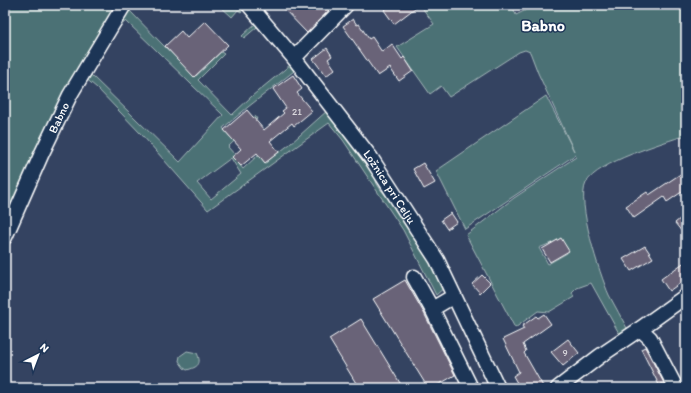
<svg xmlns="http://www.w3.org/2000/svg" width="691" height="393" font-family="Itim,sans-serif">
	<style>
		.green { fill: #4b7174; stroke: #a5b8ba; fill-rule: evenodd }
		.building { fill: #696378; stroke: #fff }
		.lines { fill: none; stroke-linecap: round; stroke-linejoin: round }
		.minor-casing { stroke: #fff; stroke-width: 17 }
		.minor { stroke: #1d3557; stroke-width: 14 }
		.labels { text-anchor: middle; dominant-baseline: central; stroke-width: 3; stroke-linejoin: round; paint-order: stroke }
		.number-label { font-size: 10px; fill: #dad8dd }
		.street-label { font-size: 12px; fill: #fff; stroke: #1d3557 }
		.district-label { font-size: 16px; font-weight: bold; fill: #fff; stroke: #1d3557 }
	</style>
	<rect width="100%" height="100%" fill="#344361"/>
	<filter id="ink" filterUnits="userSpaceOnUse"><feTurbulence type="fractalNoise" baseFrequency=".025" numOctaves="2"/><feDisplacementMap in="SourceGraphic" scale="8" xChannelSelector="R" yChannelSelector="G"/><feConvolveMatrix kernelMatrix="1 2 1 2 8 2 1 2 1" color-interpolation-filters="sRGB"/></filter>
	<g filter="url(#ink)">
		<path class="green" d="M 5,5 L 118,5 L 84,58 L 46,127 L 29,168 L 5,220 Z
			M 130,5 L 133,5 L 129,10 L 164,46 L 196,76 L 221,52 L 224,54 L 198,80 L 232,115 L 252,96 L 290,65 L 273,43 L 257,27 L 244,38 L 242,36 L 257,22 L 298,68 L 248,107 L 223,128 L 230,137 L 255,116 L 257,119 L 228,147 L 235,155 L 234,158 L 243,169 L 259,154 L 265,163 L 290,144 L 328,110 L 360,155 L 375,178 L 377,184 L 381,190 L 397,208 L 445,287 L 436,295 L 403,230 L 343,140 L 329,123 L 208,210 L 142,135 L 97,88 L 84,77 ZM 126,21 L 223,115 L 180,162 L 90,74 C 100,58 111,32 126,21 ZM 231,158 L 241,174 L 211,199 L 197,183 Z
			M 221,5 L 243,5 L 245,8 L 241,12 L 238,10 L 232,17 L 220,6 Z
			M 420,5 L 512,5 L 516,15 L 536,5 L 686,5 L 686,135 C 663,143 597,162 586,183 C 576,202 600,275 609,295 C 615,307 622,318 628,330 L 620,335 L 591,283 L 577,288 L 572,293 L 574,297 L 549,312 L 538,311 L 515,328 L 466,235 L 514,198 L 576,157 L 575,155 L 465,229 L 436,171 L 546,96 L 574,151 L 538,73 L 530,52 L 525,50 L 519,52 L 449,97 L 441,86 L 430,94 L 397,47 L 434,24 ZM 561,239 L 567,253 L 548,264 L 539,248 Z
			M 187,351 L 197,353 C 202,364 198,367 187,370 L 184,368 L 179,361 L 180,356 Z"/>
		<path class="building" d="M 280,5 L 334,5 L 307,33 Z
			M 391,5 L 419,5 L 394,24 L 384,10 Z
			M 353,19 L 357,25 L 359,24 L 369,39 L 372,37 L 382,52 L 392,44 L 402,59 L 404,57 L 413,71 L 399,81 L 390,68 L 378,76 L 343,26 Z
			M 205,21 L 228,45 L 194,77 L 165,46 L 181,31 L 187,38 Z
			M 327,48 L 332,56 L 328,59 L 335,69 L 326,76 L 313,59 Z
			M 293,75 L 302,89 L 297,93 L 312,111 L 294,126 L 292,123 L 270,141 L 279,152 L 265,163 L 257,153 L 241,166 L 232,157 L 241,149 L 224,130 L 247,110 L 264,130 L 284,113 L 282,111 L 286,108 L 273,89 Z
			M 423,163 L 435,183 L 424,189 L 413,169 Z
			M 682,173 L 686,179 L 686,189 L 667,202 L 664,197 L 634,218 L 626,206 L 647,192 L 649,195 Z
			M 451,213 L 457,222 L 447,229 L 441,220 Z
			M 686,214 L 686,237 L 675,223 Z
			M 561,238 L 569,251 L 550,262 L 542,249 Z
			M 645,246 L 653,258 L 631,271 L 623,259 Z
			M 686,261 L 686,279 L 669,291 L 661,279 Z
			M 482,275 L 490,283 L 480,293 L 472,284 Z
			M 405,280 L 424,313 L 455,375 L 433,388 L 428,388 L 373,299 Z
			M 544,314 L 551,324 L 523,344 L 526,351 L 524,353 L 544,388 L 520,388 L 513,376 L 519,372 L 503,339 L 524,329 L 522,326 L 536,316 L 538,318 Z
			M 361,319 L 403,388 L 359,388 L 329,339 Z
			M 568,339 L 579,353 L 563,366 L 551,352 Z
			M 645,347 L 664,383 L 659,385 L 641,349 Z"/>
		<g class="lines">
			<g class="minor-casing">
				<g id="minor">
					<path id="s1" d="M 249,5 L 294,58 L 371,158 L 437,260 L 498,388"/>
					<path d="M 294,58 L 346,5"/>
					<path id="s2" d="M 5,237 L 42,153 L 70,95 L 124,5"/>
					<path d="M 414,277 L 432,309"/>
					<path d="M 454,296 L 432,309 L 471,388"/>
					<path d="M 640,329 L 686,296"/>
					<path d="M 558,388 L 600,356 L 640,329 L 650,338 L 676,388"/>
				</g>
			</g>
			<use href="#minor" class="minor"/>
		</g>
	</g>
	<g class="labels">
		<g class="number-label">
			<text x="297" y="111">21</text>
			<text x="565" y="352">9</text>
		</g>
		<g class="street-label">
			<text stroke="none"><textPath href="#s2" startOffset="131">Babno</textPath></text>
			<text stroke="none"><textPath href="#s1" startOffset="230">Ložnica pri Celju</textPath></text>
		</g>
		<g class="district-label">
			<text x="543" y="25">Babno</text>
		</g>
	</g>
	<rect width="691" height="393" fill="none" stroke="#1d3557" stroke-width="20"/>
	<rect x="10" y="10" width="671" height="373" fill="none" stroke="#fff" stroke-width="1.5" filter="url(#ink)"/>
	<g transform="translate(38 355) rotate(42)" stroke="#1d3557" stroke-width="3" paint-order="stroke">
	<path d="M0-3L7 15L0 10L-7 15Z" fill="#ffffff"/>
	<text y="-6" font-size="11" font-weight="bold" text-anchor="middle" fill="#ffffff">N</text>
	</g>
</svg>
